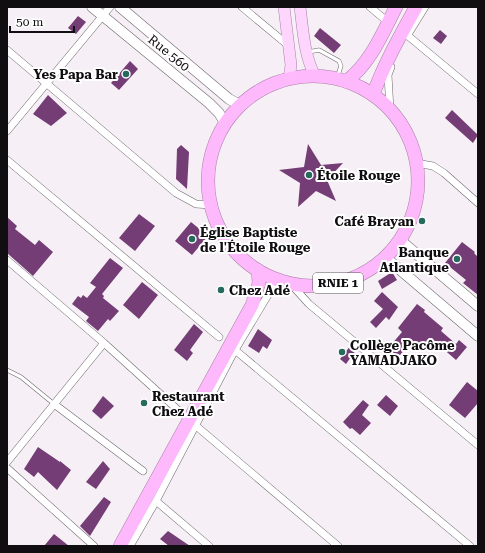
<svg xmlns="http://www.w3.org/2000/svg" width="485" height="553" font-family="'Roboto Serif',serif">
	<style>
		.building { fill: #753d75 }
		.lines { fill: none; stroke-linecap: round; stroke-linejoin: round }
		.lane-casing { stroke: #6b666b; stroke-width: 4.5 }
		.street-casing { stroke: #6b666b; stroke-width: 8 }
		.secondary-casing { stroke: #6b666b; stroke-width: 11 }
		.primary-casing { stroke: #aa7da9; stroke-width: 12 }
		.highway-casing { stroke: #aa7da9; stroke-width: 14 }
		.lane { stroke: #fff; stroke-width: 3.5 }
		.street { stroke: #fff; stroke-width: 7 }
		.secondary { stroke: #fff; stroke-width: 10 }
		.primary { stroke: #fed5fd; stroke-width: 11 }
		.highway { stroke: #fdb9fb; stroke-width: 13 }
		.poi-dot { fill: #256a5c; stroke: #fff; stroke-width: 1.5 }
		.labels { text-anchor: middle; dominant-baseline: central; stroke-width: 4; stroke-linejoin: round; paint-order: stroke }
		.shield { fill: #fff; stroke: #585658; stroke-width: 1 }
		.shield-label { font-size: 12px; font-weight: bold; fill: #100e10 }
		.street-label { font-size: 13px; fill: #100e10; stroke: #fff }
		.poi-label { font-size: 13px; font-weight: bold; fill: #100e10; stroke: #fff; text-anchor: start }
	</style>
	<rect width="100%" height="100%" fill="#f6f0f6"/>
	<path class="building" d="M 78,16 L 86,22 L 76,34 L 68,28 Z
		M 320,28 L 341,45 L 334,53 L 314,36 Z
		M 440,30 L 447,36 L 441,44 L 433,38 Z
		M 130,61 L 138,69 L 119,90 L 111,83 Z
		M 48,95 L 67,113 L 51,126 L 33,114 Z
		M 452,110 L 478,135 L 473,143 L 445,118 Z
		M 308,144 L 321,165 L 343,163 L 327,180 L 336,201 L 316,191 L 298,207 L 300,183 L 279,170 L 304,167 Z
		M 181,145 L 189,152 L 187,189 L 176,179 L 177,149 Z
		M 139,214 L 155,226 L 135,251 L 119,238 Z
		M 7,217 L 17,226 L 15,229 L 35,245 L 39,240 L 53,252 L 33,276 L 7,253 Z
		M 191,222 L 208,236 L 192,255 L 175,241 Z
		M 462,242 L 475,252 L 474,253 L 478,257 L 478,295 L 463,283 L 466,280 L 445,263 Z
		M 110,258 L 123,268 L 102,294 L 104,296 L 103,298 L 119,311 L 110,321 L 108,319 L 98,331 L 86,321 L 89,317 L 72,304 L 78,296 L 81,298 L 83,295 L 87,298 L 96,287 L 90,283 Z
		M 392,272 L 397,280 L 382,289 L 378,281 Z
		M 142,282 L 158,295 L 139,319 L 123,305 Z
		M 382,292 L 398,307 L 389,320 L 386,317 L 376,328 L 370,322 L 383,309 L 374,301 Z
		M 417,304 L 425,310 L 424,312 L 443,328 L 441,331 L 456,344 L 459,340 L 467,347 L 456,360 L 433,340 L 425,350 L 417,343 L 415,345 L 411,342 L 395,361 L 385,352 L 402,332 L 398,328 Z
		M 194,324 L 203,332 L 190,350 L 193,353 L 187,361 L 174,350 Z
		M 258,329 L 272,340 L 267,349 L 263,346 L 259,353 L 248,346 Z
		M 351,345 L 356,350 L 346,364 L 340,359 Z
		M 467,382 L 478,391 L 478,403 L 465,418 L 449,405 Z
		M 386,395 L 398,406 L 390,416 L 377,405 Z
		M 103,396 L 114,406 L 101,419 L 92,411 Z
		M 363,400 L 369,405 L 362,415 L 371,423 L 360,435 L 352,428 L 350,429 L 343,422 Z
		M 38,447 L 60,462 L 60,461 L 71,470 L 57,490 L 38,472 L 34,477 L 24,469 Z
		M 103,461 L 110,469 L 96,489 L 86,482 Z
		M 104,497 L 111,502 L 90,536 L 80,526 Z
		M 168,531 L 190,546 L 169,546 L 160,539 Z
		M 54,534 L 69,546 L 44,546 Z"/>
	<g class="lines">
		<g class="lane-casing">
			<path id="lane" d="M 308,52 L 319,50 L 339,61 L 341,66 L 337,78
				M 7,370 L 21,377 L 54,404"/>
		</g>
		<g class="street-casing">
			<path id="street" d="M 242,7 L 289,46
				M 370,7 L 388,22
				M 407,35 L 478,94
				M 407,36 L 425,7
				M 7,50 L 176,193 L 196,204 L 211,205
				M 390,110 L 388,75 L 391,67
				M 7,131 L 110,7
				M 7,160 L 219,337
				M 416,163 L 433,166 L 444,173 L 478,203
				M 7,260 L 104,343 L 178,410
				M 290,283 L 309,304 L 478,445
				M 235,350 L 470,546
				M 54,404 L 143,471
				M 195,425 L 338,546
				M 7,462 L 104,343
				M 7,468 L 94,546
				M 156,501 L 209,546
				M 130,546 L 156,501 L 235,350 L 277,280"/>
		</g>
		<g class="secondary-casing">
			<path id="secondary" d="M 92,7 L 209,103 L 219,113 L 225,123
				M 120,7 L 229,99 L 240,105
				M 400,240 L 478,306
				M 385,257 L 478,336"/>
		</g>
		<g class="primary-casing">
			<path id="primary" d="M 284,7 L 291,65 L 289,79
				M 300,7 C 303,30 304,55 315,76"/>
		</g>
		<g class="highway-casing">
			<path id="highway" d="M208 181a105 105 0 1 1 210 0a105 105 0 1 1-210 0Z
				M 347,81 C 371,62 382,34 396,7
				M 373,95 C 384,64 400,36 416,7
				M 120,546 L 252,305 L 259,283 L 258,270"/>
		</g>
		<use href="#lane" class="lane"/>
		<use href="#street" class="street"/>
		<use href="#secondary" class="secondary"/>
		<use href="#primary" class="primary"/>
		<use href="#highway" class="highway"/>
	</g>
	<g class="poi-dot">
		<circle cx="126" cy="74" r="4"/>
		<circle cx="309" cy="175" r="4"/>
		<circle cx="422" cy="221" r="4"/>
		<circle cx="192" cy="239" r="4"/>
		<circle cx="457" cy="259" r="4"/>
		<circle cx="221" cy="290" r="4"/>
		<circle cx="342" cy="352" r="4"/>
		<circle cx="144" cy="403" r="4"/>
	</g>
	<g class="labels">
		<rect class="shield" x="313" y="273" width="50" height="20" rx="3"/>
		<g class="shield-label">
			<text x="338" y="283">RNIE 1</text>
		</g>
		<g class="street-label">
			<text transform="translate(169 53) rotate(39)">Rue 560</text>
		</g>
		<g class="poi-label">
			<text x="118" y="74" text-anchor="end">Yes Papa Bar</text>
			<text x="317" y="175">Étoile Rouge</text>
			<text x="414" y="221" text-anchor="end">Café Brayan</text>
			<text x="200" y="232">Église Baptiste<tspan x="200" dy="15">de l'Étoile Rouge</tspan></text>
			<text x="449" y="252" text-anchor="end">Banque<tspan x="449" dy="15">Atlantique</tspan></text>
			<text x="229" y="290">Chez Adé</text>
			<text x="350" y="345">Collège Pacôme<tspan x="350" dy="15">YAMADJAKO</tspan></text>
			<text x="152" y="396">Restaurant<tspan x="152" dy="15">Chez Adé</tspan></text>
		</g>
	</g>
	<rect width="485" height="553" fill="none" stroke="#100e10" stroke-width="16"/>
	<path d="M10 26v6h64v-6" fill="none" stroke="#100e10" stroke-width="2"/>
	<text x="16" y="26" font-size="12" fill="#100e10" stroke="#ffffff" stroke-width="3" paint-order="stroke">50 m</text>
</svg>
